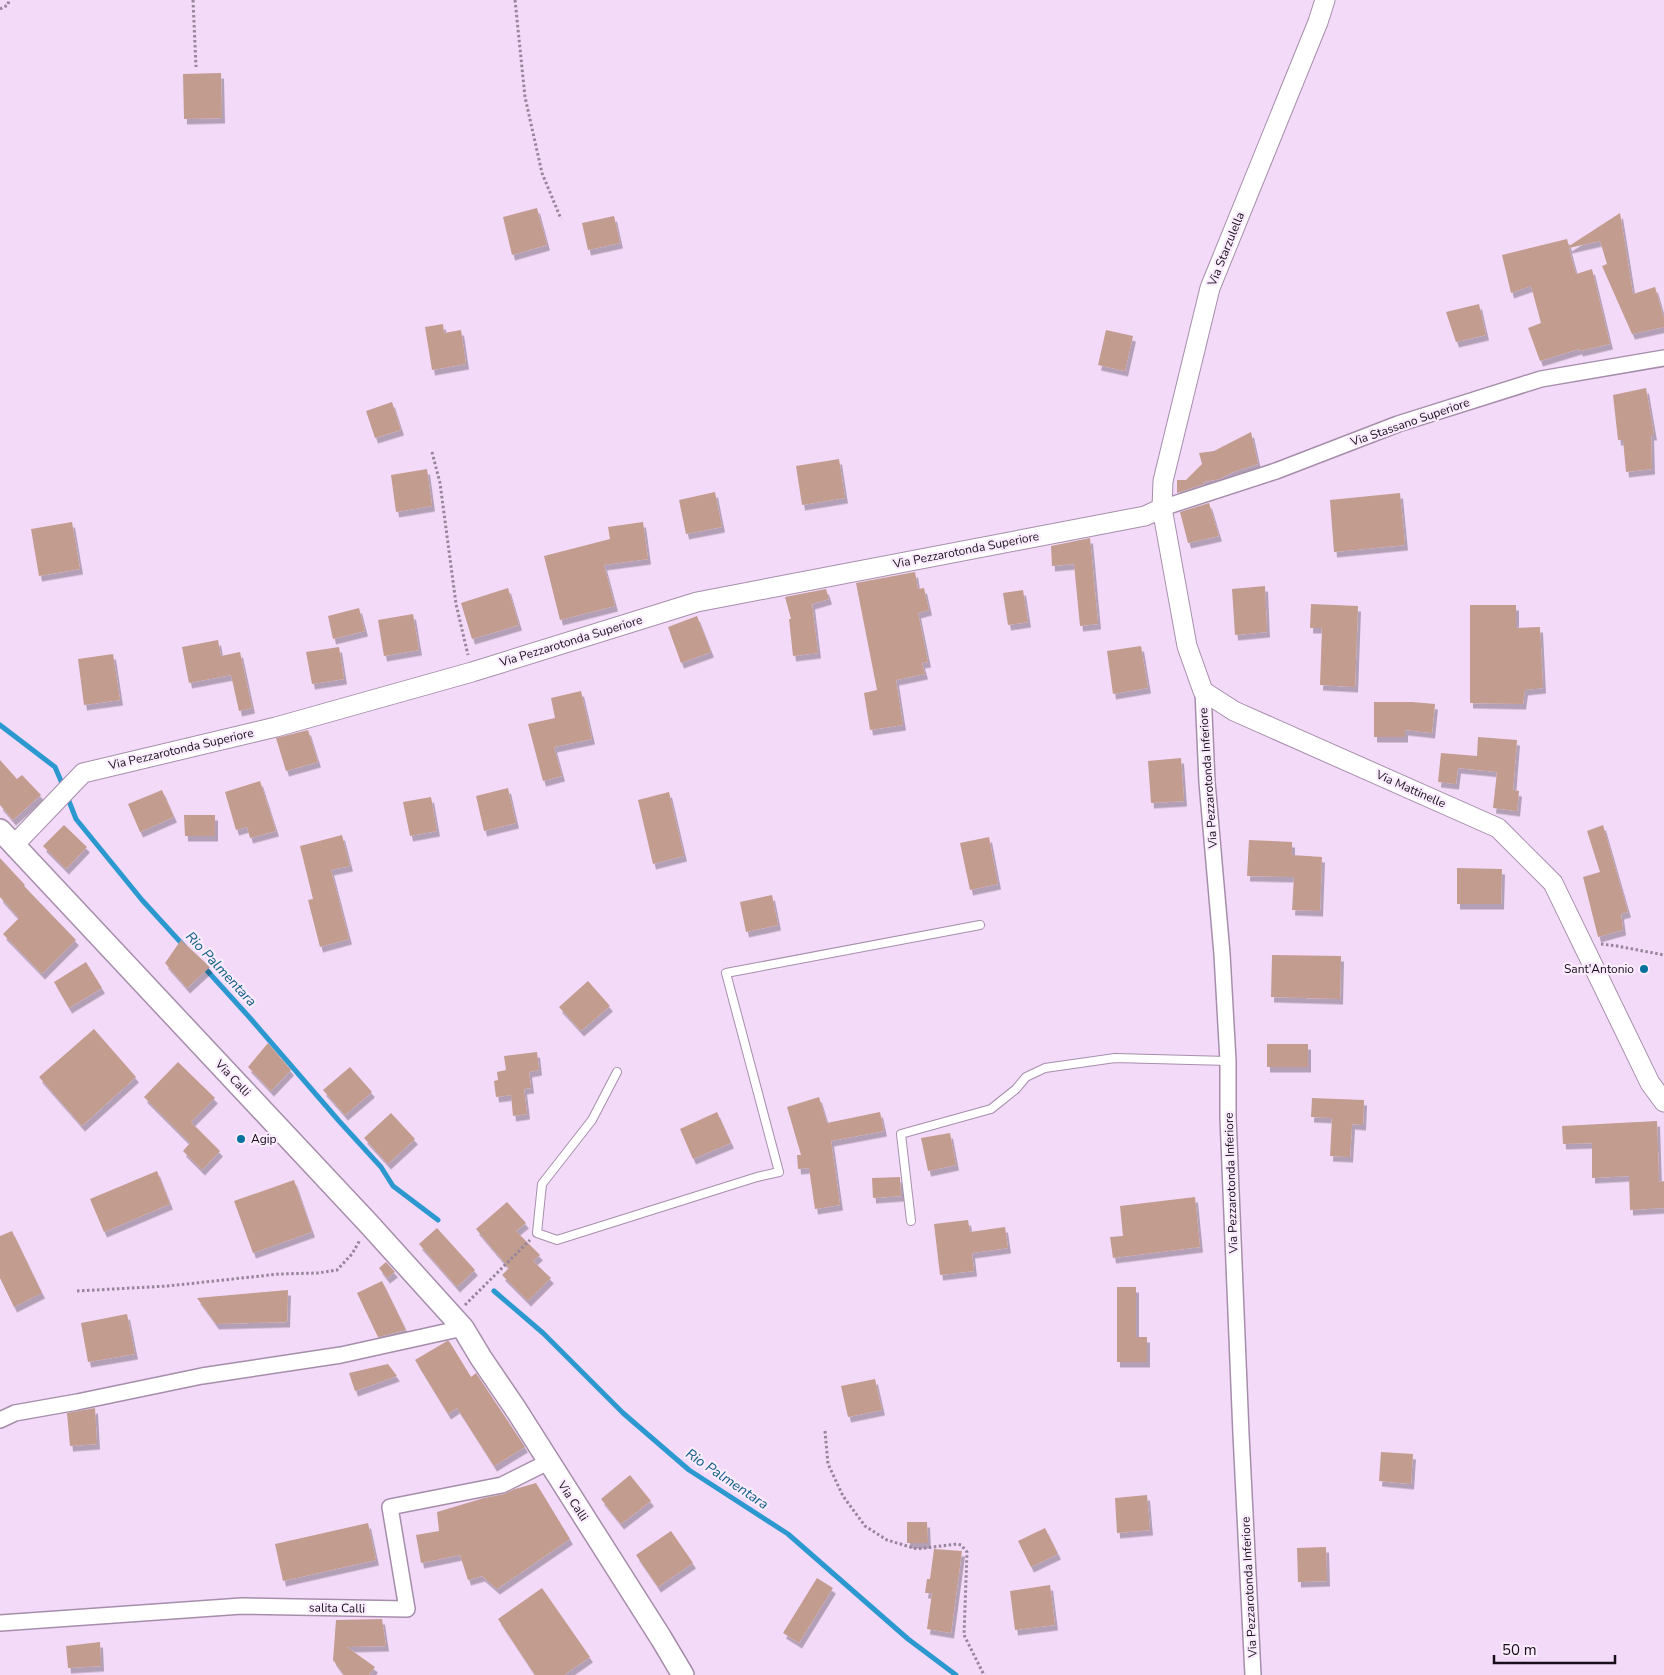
<svg xmlns="http://www.w3.org/2000/svg" width="1664" height="1675" font-family="'Nunito Sans',sans-serif">
	<style>
		.lines { fill: none; stroke-linecap: round; stroke-linejoin: round }
		.stream { stroke: #2b99d0; stroke-width: 5 }
		.building { fill: #c29c8f; filter: url(#shadow) }
		.service-casing { stroke: #a68eab; stroke-width: 10 }
		.minor-casing { stroke: #a68eab; stroke-width: 18 }
		.tertiary-casing { stroke: #a68eab; stroke-width: 21 }
		.secondary-casing { stroke: #a68eab; stroke-width: 24 }
		.path { stroke: #97859b; stroke-width: 3; stroke-dasharray: 2.5 2.5; stroke-linecap: butt }
		.service { stroke: #fff; stroke-width: 8 }
		.minor { stroke: #fff; stroke-width: 15 }
		.tertiary { stroke: #fff; stroke-width: 19 }
		.secondary { stroke: #fff; stroke-width: 21 }
		.poi-dot { fill: #05729d; stroke: #fbebfe; stroke-width: 2 }
		.labels { text-anchor: middle; dominant-baseline: central; stroke-width: 4.5; stroke-linejoin: round; paint-order: stroke }
		.street-label { font-size: 12px; fill: #180f1a; stroke: #fbebfe }
		.poi-label { font-size: 12px; fill: #180f1a; stroke: #fbebfe; text-anchor: end }
		.water-label { font-size: 14px; font-style: italic; fill: #0b5d82; stroke: #fbebfe }
	</style>
	<defs>
		<filter id="shadow"><feDropShadow dx="3" dy="5.5" stdDeviation="0" flood-color="#0004"/></filter>
	</defs>
	<rect width="100%" height="100%" fill="#f4daf9"/>
	<g class="lines">
		<path class="stream" d="M 0,725 L 55,767 L 64,788
			M 67,796 L 76,819 L 142,900 L 184,946
			M 202,965 L 250,1018 L 339,1121 L 381,1167 L 393,1186 L 438,1220
			M 494,1291 L 543,1333 L 623,1413 L 689,1470 L 788,1534 L 908,1639 L 956,1675"/>
	</g>
	<path class="building" d="M 221,73 L 222,118 L 184,119 L 183,74 Z
		M 537,208 L 547,245 L 512,255 L 503,217 Z
		M 1620,213 L 1633,294 L 1655,287 L 1664,318 L 1664,327 L 1632,334 L 1602,266 L 1607,264 L 1600,241 L 1569,248 L 1576,274 L 1592,269 L 1610,344 L 1580,351 L 1579,349 L 1540,361 L 1528,328 L 1541,323 L 1531,286 L 1511,293 L 1502,255 L 1567,239 L 1569,246 Z
		M 614,216 L 620,243 L 588,250 L 582,223 Z
		M 1479,304 L 1486,335 L 1456,342 L 1446,312 Z
		M 443,324 L 444,333 L 461,330 L 466,364 L 432,370 L 425,327 Z
		M 1106,330 L 1133,336 L 1125,371 L 1098,365 Z
		M 1646,388 L 1654,435 L 1651,435 L 1652,469 L 1626,472 L 1623,440 L 1618,440 L 1613,395 Z
		M 392,402 L 401,430 L 375,438 L 366,411 Z
		M 1251,432 L 1258,464 L 1233,472 L 1220,479 L 1203,482 L 1204,484 L 1177,493 L 1177,480 L 1186,480 L 1202,464 L 1199,453 L 1214,451 Z
		M 839,459 L 845,498 L 802,505 L 796,466 Z
		M 427,469 L 432,506 L 396,512 L 391,475 Z
		M 715,492 L 722,527 L 686,534 L 679,500 Z
		M 1400,493 L 1405,545 L 1334,552 L 1330,500 Z
		M 1209,503 L 1219,536 L 1188,543 L 1180,512 Z
		M 72,522 L 80,569 L 39,576 L 31,529 Z
		M 643,522 L 648,559 L 604,565 L 615,606 L 560,620 L 544,556 L 610,539 L 608,527 Z
		M 1090,538 L 1098,624 L 1080,626 L 1074,564 L 1052,566 L 1051,546 Z
		M 915,572 L 918,589 L 924,588 L 929,610 L 918,613 L 928,662 L 922,663 L 925,674 L 896,680 L 903,725 L 870,730 L 864,693 L 877,690 L 856,583 Z
		M 1265,586 L 1267,632 L 1235,635 L 1232,589 Z
		M 508,588 L 519,625 L 472,639 L 461,603 Z
		M 826,589 L 829,599 L 812,604 L 818,653 L 793,656 L 789,619 L 791,619 L 785,597 Z
		M 1023,590 L 1028,622 L 1008,625 L 1003,593 Z
		M 1311,604 L 1358,606 L 1355,687 L 1320,685 L 1322,628 L 1310,628 Z
		M 1470,605 L 1516,605 L 1516,628 L 1540,627 L 1543,688 L 1525,690 L 1523,704 L 1470,703 Z
		M 359,608 L 365,631 L 333,639 L 328,616 Z
		M 413,614 L 419,650 L 384,656 L 378,620 Z
		M 697,616 L 711,652 L 681,663 L 668,627 Z
		M 218,640 L 221,656 L 240,652 L 252,708 L 239,711 L 231,675 L 189,683 L 182,647 Z
		M 1141,646 L 1148,688 L 1113,694 L 1107,651 Z
		M 339,647 L 344,679 L 312,684 L 306,652 Z
		M 113,654 L 120,700 L 84,705 L 78,659 Z
		M 581,691 L 592,739 L 554,747 L 562,776 L 543,781 L 528,724 L 555,718 L 551,698 Z
		M 1374,702 L 1412,702 L 1435,704 L 1432,733 L 1405,730 L 1405,737 L 1374,737 Z
		M 308,730 L 318,762 L 286,771 L 276,738 Z
		M 1478,737 L 1517,740 L 1513,790 L 1519,791 L 1517,811 L 1493,808 L 1497,772 L 1458,768 L 1456,784 L 1438,782 L 1441,753 L 1477,756 Z
		M 1181,758 L 1184,801 L 1151,803 L 1148,761 Z
		M 0,760 L 17,779 L 22,775 L 41,795 L 13,820 L 0,805 Z
		M 260,781 L 276,831 L 250,838 L 247,827 L 236,830 L 225,792 Z
		M 508,788 L 516,823 L 484,831 L 476,796 Z
		M 162,790 L 174,817 L 140,832 L 128,804 Z
		M 669,792 L 684,856 L 653,864 L 638,800 Z
		M 431,797 L 437,831 L 410,836 L 403,802 Z
		M 184,815 L 215,815 L 215,836 L 185,836 Z
		M 64,825 L 87,847 L 66,869 L 43,846 Z
		M 1603,825 L 1628,912 L 1621,914 L 1623,930 L 1598,937 L 1583,877 L 1600,872 L 1587,831 Z
		M 342,835 L 350,866 L 331,870 L 349,939 L 320,947 L 308,900 L 313,899 L 300,846 Z
		M 989,837 L 998,884 L 970,890 L 960,843 Z
		M 1249,840 L 1292,842 L 1292,855 L 1322,857 L 1320,911 L 1292,910 L 1294,877 L 1247,876 Z
		M 0,858 L 25,885 L 24,886 L 76,940 L 42,974 L 3,934 L 19,918 L 0,897 Z
		M 1457,868 L 1502,869 L 1501,904 L 1457,904 Z
		M 772,895 L 778,925 L 746,932 L 740,902 Z
		M 181,940 L 210,967 L 187,988 L 165,963 Z
		M 1272,955 L 1341,956 L 1340,999 L 1271,997 Z
		M 86,962 L 102,988 L 69,1008 L 54,982 Z
		M 588,981 L 610,1006 L 581,1031 L 559,1007 Z
		M 94,1029 L 136,1077 L 82,1126 L 39,1077 Z
		M 268,1043 L 291,1070 L 271,1091 L 248,1067 Z
		M 1267,1044 L 1308,1044 L 1308,1067 L 1267,1067 Z
		M 537,1052 L 539,1070 L 529,1072 L 531,1088 L 524,1089 L 527,1114 L 513,1116 L 511,1095 L 496,1097 L 494,1081 L 498,1080 L 497,1072 L 506,1070 L 504,1056 Z
		M 178,1062 L 215,1098 L 191,1122 L 220,1151 L 202,1170 L 183,1151 L 190,1143 L 144,1097 Z
		M 350,1067 L 372,1092 L 345,1115 L 323,1090 Z
		M 819,1097 L 827,1123 L 880,1112 L 884,1131 L 831,1141 L 840,1205 L 815,1209 L 809,1168 L 798,1169 L 797,1155 L 801,1155 L 787,1107 Z
		M 1312,1098 L 1364,1100 L 1363,1125 L 1352,1124 L 1350,1157 L 1330,1156 L 1332,1118 L 1311,1117 Z
		M 717,1112 L 731,1143 L 693,1159 L 680,1129 Z
		M 391,1113 L 415,1139 L 388,1164 L 364,1138 Z
		M 1657,1121 L 1659,1182 L 1664,1181 L 1664,1208 L 1630,1210 L 1629,1176 L 1592,1178 L 1592,1143 L 1563,1144 L 1562,1126 Z
		M 950,1133 L 956,1165 L 928,1171 L 921,1138 Z
		M 157,1171 L 170,1204 L 104,1232 L 90,1199 Z
		M 900,1177 L 901,1196 L 873,1198 L 872,1178 Z
		M 294,1180 L 312,1232 L 253,1253 L 234,1201 Z
		M 1195,1197 L 1200,1247 L 1113,1258 L 1110,1237 L 1123,1236 L 1120,1206 Z
		M 507,1202 L 526,1223 L 516,1231 L 540,1255 L 533,1261 L 551,1278 L 528,1301 L 502,1275 L 509,1268 L 476,1229 Z
		M 968,1220 L 970,1232 L 1005,1227 L 1008,1248 L 972,1253 L 974,1271 L 940,1275 L 934,1224 Z
		M 437,1228 L 475,1270 L 457,1287 L 419,1244 Z
		M 12,1231 L 42,1293 L 14,1307 L 0,1278 L 0,1236 Z
		M 386,1262 L 395,1272 L 387,1278 L 379,1268 Z
		M 382,1281 L 406,1330 L 378,1337 L 357,1293 Z
		M 1117,1287 L 1136,1287 L 1136,1337 L 1147,1337 L 1147,1362 L 1117,1362 Z
		M 288,1290 L 287,1322 L 216,1324 L 197,1298 Z
		M 127,1314 L 135,1354 L 88,1362 L 81,1323 Z
		M 447,1341 L 449,1341 L 471,1377 L 476,1373 L 525,1447 L 494,1466 L 457,1408 L 448,1414 L 415,1360 Z
		M 388,1364 L 397,1376 L 355,1391 L 349,1373 Z
		M 875,1379 L 882,1410 L 848,1417 L 841,1386 Z
		M 95,1408 L 97,1444 L 70,1446 L 67,1413 Z
		M 1381,1452 L 1413,1454 L 1411,1484 L 1379,1481 Z
		M 630,1475 L 651,1501 L 621,1524 L 601,1499 Z
		M 536,1483 L 570,1539 L 497,1589 L 482,1576 L 468,1580 L 460,1555 L 421,1563 L 416,1535 L 439,1531 L 437,1512 L 484,1498 L 504,1494 L 515,1489 Z
		M 1147,1495 L 1150,1530 L 1117,1533 L 1115,1498 Z
		M 907,1522 L 927,1522 L 928,1543 L 907,1543 Z
		M 368,1523 L 376,1560 L 283,1581 L 275,1544 Z
		M 1045,1528 L 1058,1554 L 1031,1567 L 1018,1541 Z
		M 671,1531 L 693,1563 L 658,1587 L 636,1555 Z
		M 1326,1547 L 1327,1581 L 1298,1582 L 1297,1548 Z
		M 934,1549 L 962,1551 L 951,1633 L 927,1629 L 932,1593 L 925,1593 L 927,1579 L 930,1579 Z
		M 817,1578 L 833,1588 L 799,1643 L 783,1633 Z
		M 1050,1585 L 1055,1625 L 1015,1630 L 1010,1591 Z
		M 542,1588 L 590,1657 L 564,1675 L 535,1675 L 498,1619 Z
		M 382,1619 L 386,1646 L 347,1647 L 375,1667 L 369,1675 L 344,1675 L 333,1660 L 336,1620 Z
		M 100,1642 L 101,1666 L 68,1668 L 66,1646 Z"/>
	<g class="lines">
		<g class="service-casing">
			<path id="service" d="M 617,1072 L 592,1120 L 542,1184 L 537,1233 L 557,1240 L 757,1177 L 779,1172 L 726,973 L 980,925
				M 911,1221 L 901,1134 L 991,1109 L 1016,1089 L 1026,1077 L 1045,1068 L 1115,1058 L 1228,1061"/>
		</g>
		<g class="minor-casing">
			<path id="minor" d="M 1162,508 L 1276,471 L 1398,424 L 1541,379 L 1664,358
				M 1203,691 L 1207,782 L 1222,954 L 1228,1061 L 1228,1117 L 1241,1434 L 1253,1675
				M 0,1420 L 15,1413 L 77,1402 L 202,1376 L 341,1355 L 463,1328
				M 0,1623 L 242,1606 L 407,1609 L 390,1507 L 502,1485 L 548,1462"/>
		</g>
		<g class="tertiary-casing">
			<path id="tertiary" d="M 1325,0 L 1318,22 L 1210,288 L 1163,481 L 1162,508 L 1187,646 L 1203,691 L 1234,711 L 1498,828 L 1553,883 L 1650,1083 L 1664,1102
				M 14,845 L 83,773 L 276,727 L 472,672 L 697,602 L 1145,516 L 1162,508"/>
		</g>
		<g class="secondary-casing">
			<path id="secondary" d="M 0,830 L 368,1223 L 463,1328 L 481,1358 L 515,1408 L 661,1638 L 683,1675"/>
		</g>
		<path class="path" d="M 193,0 L 196,67
			M 515,0 L 525,97 L 542,173 L 561,219
			M 0,9 L 8,5 L 9,0
			M 432,452 L 440,483 L 456,604 L 468,655
			M 1601,944 L 1617,946 L 1664,955
			M 77,1291 L 168,1286 L 279,1274 L 318,1273 L 337,1270 L 352,1254 L 360,1240
			M 465,1305 L 530,1240
			M 825,1431 L 828,1464 L 843,1496 L 865,1526 L 887,1540 L 917,1549 L 957,1544 L 961,1545 L 967,1552 L 964,1635 L 984,1675"/>
		<use href="#service" class="service"/>
		<use href="#minor" class="minor"/>
		<use href="#tertiary" class="tertiary"/>
		<use href="#secondary" class="secondary"/>
	</g>
	<g class="poi-dot">
		<circle cx="1644" cy="969" r="5"/>
		<circle cx="241" cy="1139" r="5"/>
	</g>
	<g class="labels">
		<g class="street-label">
			<text transform="translate(1226 249) rotate(-68)">Via Starzulella</text>
			<text transform="translate(1410 422) rotate(-19)">Via Stassano Superiore</text>
			<text transform="translate(966 550) rotate(-11)">Via Pezzarotonda Superiore</text>
			<text transform="translate(571 641) rotate(-17)">Via Pezzarotonda Superiore</text>
			<text transform="translate(181 749) rotate(-13)">Via Pezzarotonda Superiore</text>
			<text transform="translate(1208 778) rotate(-94)">Via Pezzarotonda Inferiore</text>
			<text transform="translate(1411 789) rotate(24)">Via Mattinelle</text>
			<text transform="translate(233 1078) rotate(47)">Via Calli</text>
			<text transform="translate(1231 1183) rotate(-92)">Via Pezzarotonda Inferiore</text>
			<text transform="translate(573 1501) rotate(57)">Via Calli</text>
			<text transform="translate(1249 1587) rotate(-93)">Via Pezzarotonda Inferiore</text>
			<text transform="translate(337 1608) rotate(1)">salita Calli</text>
		</g>
		<g class="poi-label">
			<text x="1634" y="969">Sant'Antonio</text>
			<text x="251" y="1139" text-anchor="start">Agip</text>
		</g>
		<g class="water-label">
			<text transform="translate(221 969) rotate(47)">Rio Palmentara</text>
			<text transform="translate(727 1479) rotate(34)">Rio Palmentara</text>
		</g>
	</g>
	<path d="M1494 1655v8h121v-8" fill="none" stroke="#180f1a" stroke-width="2.5"/>
	<text x="1502" y="1655" font-size="15" fill="#180f1a" stroke="#fbebfe" stroke-width="4" paint-order="stroke">50 m</text>
</svg>
